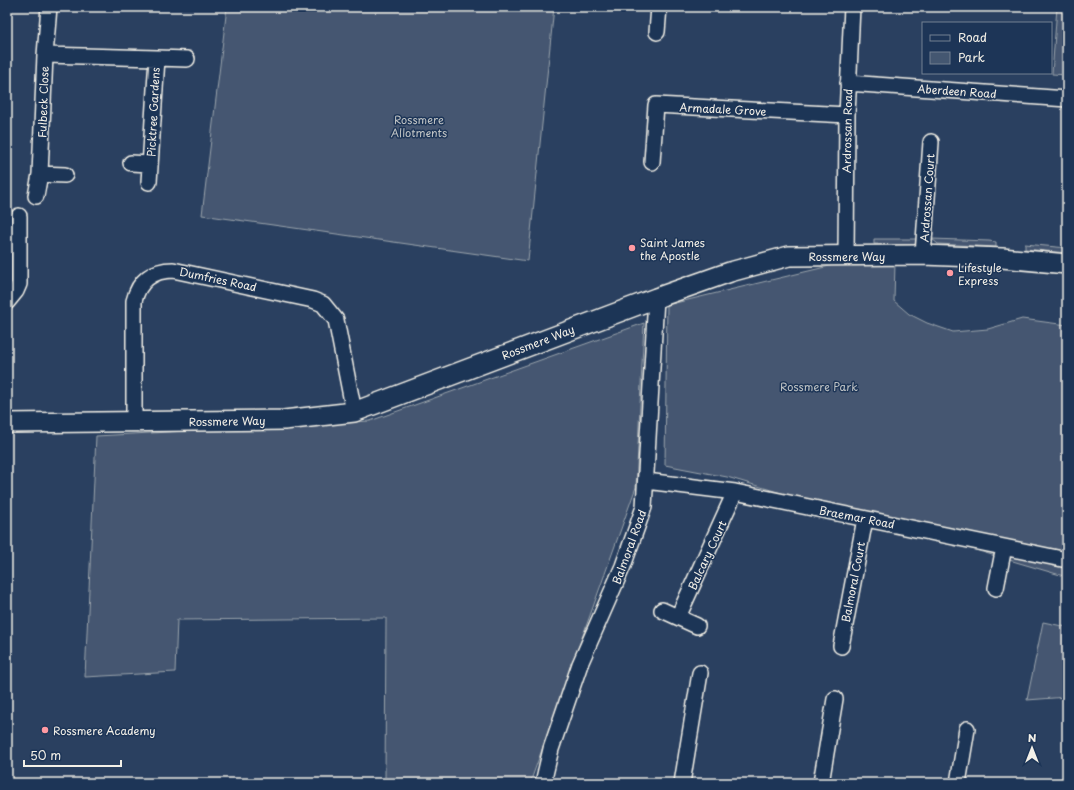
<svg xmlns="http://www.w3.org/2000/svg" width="1074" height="790" font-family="'Playpen Sans',sans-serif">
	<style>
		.green { fill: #445771; stroke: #9ca4ac }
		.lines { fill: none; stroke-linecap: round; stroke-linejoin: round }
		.minor-casing { stroke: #f4f1e8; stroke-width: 18 }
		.tertiary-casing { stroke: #f4f1e8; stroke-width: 22 }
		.minor { stroke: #1d3557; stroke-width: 15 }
		.tertiary { stroke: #1d3557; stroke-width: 19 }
		.poi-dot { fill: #ff9aa2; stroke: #1d3557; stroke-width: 1.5 }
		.labels { text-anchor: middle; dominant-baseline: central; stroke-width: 3; stroke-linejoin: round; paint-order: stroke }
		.street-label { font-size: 11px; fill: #f4f1e8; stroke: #1d3557 }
		.park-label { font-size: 11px; fill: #bfc3c4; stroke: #1d3557 }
		.poi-label { font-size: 11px; fill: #f4f1e8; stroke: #1d3557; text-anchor: start }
	</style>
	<rect width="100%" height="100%" fill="#2a4060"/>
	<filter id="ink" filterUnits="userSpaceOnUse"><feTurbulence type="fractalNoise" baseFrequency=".025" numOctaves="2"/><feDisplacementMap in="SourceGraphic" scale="8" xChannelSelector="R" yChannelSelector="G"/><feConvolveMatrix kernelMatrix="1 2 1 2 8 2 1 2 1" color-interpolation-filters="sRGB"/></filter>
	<g filter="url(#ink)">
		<path class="green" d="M 227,7 L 554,7 L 528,261 L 202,215 Z
			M 1057,7 L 1067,7 L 1067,75 L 1052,74 Z
			M 874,239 L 919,239 L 914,245 L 874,244 Z
			M 932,239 L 989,241 L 996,242 L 996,247 L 938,244 Z
			M 1025,244 L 1067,248 L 1067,253 L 1025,249 Z
			M 842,263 L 895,263 L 894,301 L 909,314 L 927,323 L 953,332 L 988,329 L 1022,319 L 1067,325 L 1067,577 L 727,477 L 665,465 L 667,305 Z
			M 644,323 L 636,487 L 530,783 L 385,783 L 386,618 L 177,620 L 175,672 L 85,677 L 96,436 L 370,421 Z
			M 1043,622 L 1067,627 L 1067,697 L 1027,700 Z"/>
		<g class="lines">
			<g class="minor-casing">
				<path id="minor" d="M 657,32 L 659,7
					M 45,55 L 157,58 L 149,182
					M 157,58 L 187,59
					M 848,83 L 1067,99
					M 652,162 L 656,105 L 847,115
					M 131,163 L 150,164
					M 40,174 L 65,175
					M 36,196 L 40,174 L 45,55 L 49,7
					M 923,255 L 931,142
					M 846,256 L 847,115 L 852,7
					M 7,302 L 16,291 L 19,284 L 19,216
					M 134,422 L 134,301 C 139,280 153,270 173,270 L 313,300 L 323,304 L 336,320 L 354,412
					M 646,481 L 735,492 L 1067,560
					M 996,588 L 1004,547
					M 662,610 L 697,626
					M 678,617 L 735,492
					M 841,646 L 865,519
					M 543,783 L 551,749 L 580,664 L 623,566 L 644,507 L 656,298
					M 682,783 L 700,673
					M 821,783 L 835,699
					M 958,783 L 967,729"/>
			</g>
			<g class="tertiary-casing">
				<path id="tertiary" d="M 7,423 L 284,420 L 354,412 L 656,298 L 730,272 L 789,256 L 923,255 L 1002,258 L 1067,264"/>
			</g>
			<use href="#minor" class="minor"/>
			<use href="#tertiary" class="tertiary"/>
		</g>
	</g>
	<g class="poi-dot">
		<circle cx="632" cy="248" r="4"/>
		<circle cx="950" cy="273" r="4"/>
		<circle cx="45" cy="730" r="4"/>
	</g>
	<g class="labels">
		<g class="street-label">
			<text transform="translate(957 91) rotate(4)">Aberdeen Road</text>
			<text transform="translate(43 102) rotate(-88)">Fulbeck Close</text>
			<text transform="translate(723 109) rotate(3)">Armadale Grove</text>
			<text transform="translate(153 112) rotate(-87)">Picktree Gardens</text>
			<text transform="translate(847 131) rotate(-89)">Ardrossan Road</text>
			<text transform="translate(927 198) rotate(-86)">Ardrossan Court</text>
			<text x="847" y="256">Rossmere Way</text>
			<text transform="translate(218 279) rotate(12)">Dumfries Road</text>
			<text transform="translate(538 342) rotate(-21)">Rossmere Way</text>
			<text transform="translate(227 421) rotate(-1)">Rossmere Way</text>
			<text transform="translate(857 517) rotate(11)">Braemar Road</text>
			<text transform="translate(629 547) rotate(-70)">Balmoral Road</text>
			<text transform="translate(707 555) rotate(-65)">Balcary Court</text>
			<text transform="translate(853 582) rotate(-79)">Balmoral Court</text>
		</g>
		<g class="park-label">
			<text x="419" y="119">Rossmere<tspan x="419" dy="13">Allotments</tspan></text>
			<text x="819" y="386">Rossmere Park</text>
		</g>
		<g class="poi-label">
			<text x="640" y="242">Saint James<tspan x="640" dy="13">the Apostle</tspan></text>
			<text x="958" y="267">Lifestyle<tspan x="958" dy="13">Express</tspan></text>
			<text x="53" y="730">Rossmere Academy</text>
		</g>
	</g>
	<rect width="1074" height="790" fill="none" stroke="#1d3557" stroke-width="24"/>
	<rect x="12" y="12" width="1050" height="766" fill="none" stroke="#f4f1e8" stroke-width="1.5" filter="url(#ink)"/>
	<rect x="922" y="22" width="130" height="52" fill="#1d3557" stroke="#738091"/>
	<rect x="930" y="35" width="20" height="6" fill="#1d3557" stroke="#738091"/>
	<text x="958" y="42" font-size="12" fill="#f4f1e8">Road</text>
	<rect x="930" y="52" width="20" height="12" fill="#445771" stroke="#738091"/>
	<text x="958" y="62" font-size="12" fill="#f4f1e8">Park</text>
	<g transform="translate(1032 748)" stroke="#1d3557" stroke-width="3" paint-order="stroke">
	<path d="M0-3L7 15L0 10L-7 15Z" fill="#f4f1e8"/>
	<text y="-6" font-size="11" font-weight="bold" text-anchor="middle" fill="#f4f1e8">N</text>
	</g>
	<path d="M24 760v6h97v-6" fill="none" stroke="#f4f1e8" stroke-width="2"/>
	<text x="30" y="760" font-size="12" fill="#f4f1e8" stroke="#1d3557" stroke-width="3" paint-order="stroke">50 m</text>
</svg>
